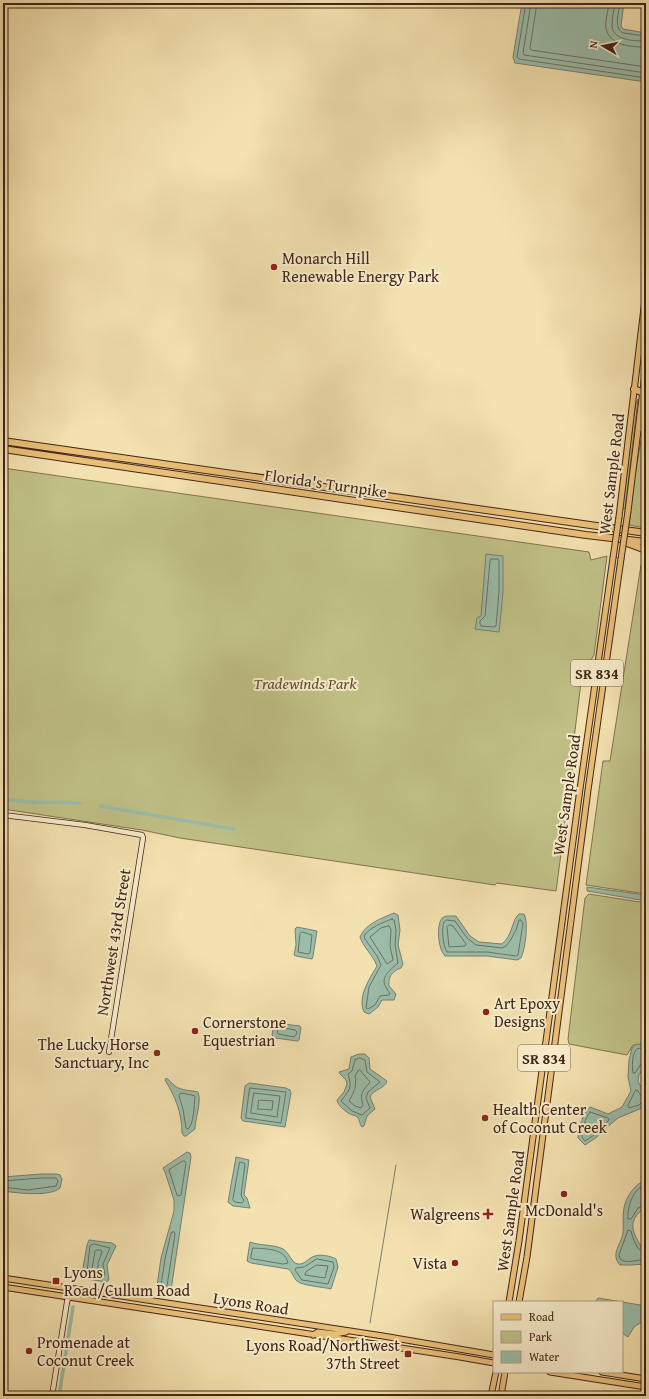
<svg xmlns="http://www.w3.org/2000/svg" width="649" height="1399" font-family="'Gentium Book Plus',serif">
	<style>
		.green { fill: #c0c187; stroke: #827250 }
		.water { fill: #9bbeab; stroke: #788071 }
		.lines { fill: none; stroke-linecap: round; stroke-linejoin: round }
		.shore { stroke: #6f7162; stroke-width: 1 }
		.stream { stroke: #788071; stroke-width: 1 }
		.canal { stroke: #9bbeab; stroke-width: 3.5 }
		.secondary-casing { stroke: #432419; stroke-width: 6 }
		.primary-casing { stroke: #432419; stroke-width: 7 }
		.highway-casing { stroke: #432419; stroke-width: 8 }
		.secondary { stroke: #f7eccb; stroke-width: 4.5 }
		.primary { stroke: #eac078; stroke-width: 5 }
		.highway { stroke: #eac078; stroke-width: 6 }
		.primary-bridge-casing { stroke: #432419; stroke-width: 7; stroke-linecap: butt }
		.primary-bridge { stroke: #eac078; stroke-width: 5 }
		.poi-dot { fill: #8f2418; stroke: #f7eccb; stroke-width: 1.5 }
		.labels { text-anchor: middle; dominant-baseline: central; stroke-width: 4; stroke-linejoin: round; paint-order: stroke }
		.shield { fill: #f7eccb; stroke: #79604e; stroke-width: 1 }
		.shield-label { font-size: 15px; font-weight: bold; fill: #432419 }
		.poi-label { font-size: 16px; fill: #432419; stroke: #f7eccb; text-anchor: start }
		.street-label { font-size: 16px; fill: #432419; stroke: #f7eccb }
		.park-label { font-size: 16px; font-style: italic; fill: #624b34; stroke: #f7eccb }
	</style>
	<rect width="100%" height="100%" fill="#f3e1af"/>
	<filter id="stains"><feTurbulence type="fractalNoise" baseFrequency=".005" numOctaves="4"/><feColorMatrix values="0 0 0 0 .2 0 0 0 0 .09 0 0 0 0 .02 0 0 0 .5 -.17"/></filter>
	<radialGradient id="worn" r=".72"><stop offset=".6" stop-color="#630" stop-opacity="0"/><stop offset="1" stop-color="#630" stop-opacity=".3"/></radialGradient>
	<path class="green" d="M 638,399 L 625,509 L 622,509 L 633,421 L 636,403 Z
		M 646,413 L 646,528 L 629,525 L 635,474 Z
		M 3,468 L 589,552 L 591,560 L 607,556 L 594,655 L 582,674 L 572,755 L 574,756 L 556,891 L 497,883 L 495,885 L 180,838 L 142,830 L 3,809 Z
		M 641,565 L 646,575 L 646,894 L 586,885 L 603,761 L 610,761 Z
		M 589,894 L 646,903 L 646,1044 L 633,1045 L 627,1055 L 569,1044 L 568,1039 L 585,898 Z"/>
	<path class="water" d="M 522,3 L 624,3 L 621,26 L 623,29 L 646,33 L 646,82 L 515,63 L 513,57 Z
		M 486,554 L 503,556 L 503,592 L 499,632 L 475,629 L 477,618 L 481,616 Z
		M 587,887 L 646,895 L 646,901 L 587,891 Z
		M 394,913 L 398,915 L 400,930 L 398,945 L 403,964 L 401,968 C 392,971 388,977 389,986 L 396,994 L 394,1000 L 382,1000 L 378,1007 L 369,1014 L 364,1012 C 357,997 370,978 377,966 C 373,955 363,947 360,937 C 365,924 382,918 394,913 Z
		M 519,914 L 524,914 C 529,922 525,950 521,958 L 517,960 L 487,956 L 445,956 C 438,949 436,926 442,918 L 446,916 L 456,916 L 470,936 L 479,942 L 502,944 C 513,935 512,919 519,914 Z
		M 297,927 L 317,931 L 313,956 L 312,959 L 296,956 L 294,955 L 296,945 L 295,929 Z
		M 276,1023 L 300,1026 L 301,1028 L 299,1040 L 297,1041 L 275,1038 L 272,1035 L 274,1024 Z
		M 637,1044 L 646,1045 L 646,1064 L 639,1075 L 638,1081 L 646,1097 L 645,1105 L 642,1108 L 618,1118 L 600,1133 L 597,1137 L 585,1145 L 578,1138 C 579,1127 582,1115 590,1107 L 608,1114 L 622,1107 L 631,1091 L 628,1077 L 629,1060 L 632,1048 Z
		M 359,1054 L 365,1054 L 369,1058 L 370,1069 L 387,1081 C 385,1089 373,1089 370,1097 L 375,1109 L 367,1116 L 364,1126 L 362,1127 C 359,1124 360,1118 356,1116 C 354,1115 352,1115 350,1114 C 345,1111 338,1106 337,1100 L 344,1092 L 347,1084 L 346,1080 L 340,1074 L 339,1072 L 349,1069 L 351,1057 Z
		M 166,1078 C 170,1080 172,1084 175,1086 C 182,1091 190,1090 198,1092 C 202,1102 195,1118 195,1129 L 186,1136 L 184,1136 L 182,1133 C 182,1113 175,1096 165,1080 Z
		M 249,1083 L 286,1088 L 290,1090 L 291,1093 L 285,1127 L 243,1121 L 241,1118 L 245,1086 Z
		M 187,1152 L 190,1153 L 191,1157 L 171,1290 C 167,1293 162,1292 158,1290 L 157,1286 L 161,1258 L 174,1211 L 174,1200 L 165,1172 L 163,1168 Z
		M 236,1157 L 249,1160 L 244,1195 L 247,1198 L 250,1208 L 233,1206 L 228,1202 Z
		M 41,1174 L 57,1174 L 60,1175 L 62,1179 L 60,1188 C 50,1197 16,1193 3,1191 L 3,1177 Z
		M 644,1181 L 646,1182 L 646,1207 C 615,1228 649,1243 644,1264 L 632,1265 L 620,1265 C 610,1254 621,1245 623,1233 C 624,1225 622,1216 624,1208 C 626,1197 634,1185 644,1181 Z
		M 89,1240 L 112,1243 L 116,1246 L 107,1265 L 109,1280 L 106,1282 L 87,1279 L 82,1274 L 87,1245 Z
		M 250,1242 C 260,1246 273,1244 283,1249 C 290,1253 291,1263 298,1264 C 305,1265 309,1257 315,1256 C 320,1254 331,1256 336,1259 L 338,1267 L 331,1289 C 324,1287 302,1286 297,1281 C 293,1278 293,1272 288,1269 L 251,1263 L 247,1261 Z
		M 598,1298 L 646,1306 L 646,1325 L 640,1323 L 634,1327 L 628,1337 L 622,1333 L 622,1302 L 595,1302 Z"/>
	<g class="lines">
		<path class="shore" d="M 526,3 L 517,57 L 519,59 L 646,78
			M 531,3 L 523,53 L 524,55 L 646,73
			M 537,3 L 530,48 L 531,50 L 646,67
			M 609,3 C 608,11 605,21 606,28 C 609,46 632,47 646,47
			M 615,3 C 614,10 612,18 612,25 C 612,41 635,41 646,41
			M 620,3 C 619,13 613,27 623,33 L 646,36
			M 491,559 L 498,559 L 499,561 L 499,592 L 496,626 L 494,627 L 481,626 L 480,624 L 480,621 L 485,616 L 490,561 Z
			M 392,919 L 394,920 L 396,930 L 395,945 L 398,963 C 392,969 378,977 387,989 C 388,991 389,992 390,994 L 389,995 L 380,996 L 375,1005 L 368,1009 L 366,1008 L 369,987 L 381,965 L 377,956 L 365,939 L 364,936 C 370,927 382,923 392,919 Z
			M 447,920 L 455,921 L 467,938 L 476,945 L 502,948 L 506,946 L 510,941 L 516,930 L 519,920 L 521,920 L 523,923 L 518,955 L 516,956 L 487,952 L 447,952 C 443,946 441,928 444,922 Z
			M 449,925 L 453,926 L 466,944 L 465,946 L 449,947 L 447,927 Z
			M 389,926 L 391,930 L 390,946 L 393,960 L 387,964 L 370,937 L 381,928 Z
			M 302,932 L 312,935 L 310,953 L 308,954 L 298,952 L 300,934 Z
			M 279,1027 L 295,1030 L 297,1032 L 296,1035 L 294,1037 L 278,1034 L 277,1029 Z
			M 646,1049 C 643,1049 638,1047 636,1050 C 632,1055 632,1067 633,1073 L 635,1073 L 641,1064 L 646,1062
			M 360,1058 L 365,1060 L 367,1072 L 380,1082 L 368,1092 L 366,1098 L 370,1108 L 362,1115 L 352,1111 L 341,1101 C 349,1090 353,1089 348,1074 L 352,1071 L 355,1060 Z
			M 360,1070 L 370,1082 C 363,1091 359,1093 363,1105 L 361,1108 L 355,1106 L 349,1101 C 354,1092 357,1086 355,1076 L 358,1071 Z
			M 250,1088 L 286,1092 L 281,1123 L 246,1118 Z
			M 636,1090 L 638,1091 L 644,1100 L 639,1105 L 629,1108 L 628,1106 Z
			M 181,1093 L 192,1095 L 195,1096 C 194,1105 194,1124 188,1129 L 186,1128 L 183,1109 L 179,1096 Z
			M 254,1093 L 280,1096 L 277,1117 L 251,1113 Z
			M 259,1100 L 273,1101 L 272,1110 L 258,1109 Z
			M 590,1112 L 608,1118 L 609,1120 L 594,1135 L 585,1141 L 582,1137 C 582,1130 585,1118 590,1112 Z
			M 183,1161 L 185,1161 L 186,1163 L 181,1195 L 178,1196 L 177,1195 L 169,1170 Z
			M 240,1162 L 244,1163 L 245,1164 L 241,1195 L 244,1201 L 242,1203 L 235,1202 L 233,1200 Z
			M 3,1181 L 41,1178 L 56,1178 L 58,1181 L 56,1186 L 28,1190 L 3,1187
			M 646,1185 C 633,1187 627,1208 628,1219 L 631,1219 L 638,1208 L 646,1204
			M 174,1232 L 175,1234 L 167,1286 L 166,1288 L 163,1288 L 161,1285 L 165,1259 L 171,1233 Z
			M 94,1244 L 110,1248 L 103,1264 L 105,1275 L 103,1277 L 90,1275 L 87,1272 L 90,1246 Z
			M 253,1248 C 266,1249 285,1248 288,1263 L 283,1264 L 253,1259 L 251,1258 Z
			M 97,1250 L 101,1250 L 102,1252 L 98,1263 L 98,1270 L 96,1271 L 93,1271 L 92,1269 L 95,1251 Z
			M 646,1254 C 637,1252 633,1239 631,1231 L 628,1230 L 619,1255 L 620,1259 C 626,1264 638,1260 646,1259
			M 317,1259 L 333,1262 L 334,1267 L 328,1284 L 302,1280 L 295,1270 L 296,1268 L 304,1267 Z
			M 317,1265 L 328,1266 L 325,1278 L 305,1275 L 306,1272 Z"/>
		<path class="stream" d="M 370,1323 L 396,1165"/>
		<path class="canal" d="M 3,799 L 29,802 L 80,803
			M 100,806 L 234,829
			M 59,1396 L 73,1307"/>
		<g class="secondary-casing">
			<path id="secondary" d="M 3,815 L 85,825 L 142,835 L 143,838 L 109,1052
				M 52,1396 L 67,1302 L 71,1289"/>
		</g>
		<g class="primary-casing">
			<path id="primary" d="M 628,511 L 646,366
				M 619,517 L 646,291
				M 3,1278 L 383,1336 L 494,1355
				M 3,1287 L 460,1357 L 494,1363
				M 509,1302 L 519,1241 L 580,789 L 613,558
				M 519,1302 L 527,1257 L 588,790 L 621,559
				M 313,1335 L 318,1332 L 335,1334 L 346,1332
				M 550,1372 L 646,1387
				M 602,1372 L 646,1379
				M 491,1396 L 496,1372
				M 501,1396 L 505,1372"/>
		</g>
		<g class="highway-casing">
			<path id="highway" d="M 634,389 L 646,394
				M 639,428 L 646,411
				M 3,441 L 646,533
				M 3,449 L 586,535 L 646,542
				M 627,543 L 646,550"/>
		</g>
		<use href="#secondary" class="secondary"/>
		<use href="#primary" class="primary"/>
		<use href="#highway" class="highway"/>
		<g class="primary-bridge-casing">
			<path id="primary-bridge" d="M 613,558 L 619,517
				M 621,559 L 628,511"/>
		</g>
		<use href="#primary-bridge" class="primary-bridge"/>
	</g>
	<g class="poi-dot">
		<circle cx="274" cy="267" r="4"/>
		<circle cx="486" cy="1012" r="4"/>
		<circle cx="195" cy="1031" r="4"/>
		<circle cx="157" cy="1053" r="4"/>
		<circle cx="485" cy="1118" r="4"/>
		<circle cx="564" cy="1194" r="4"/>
		<path d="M486 1208h4v4h4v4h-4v4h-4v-4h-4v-4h4z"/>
		<circle cx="455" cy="1263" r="4"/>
		<rect x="52" y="1277" width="8" height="8" rx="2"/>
		<circle cx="29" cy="1351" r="4"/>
		<rect x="404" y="1350" width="8" height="8" rx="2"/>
	</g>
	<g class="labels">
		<g class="shield">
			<rect x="571" y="660" width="52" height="26" rx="3"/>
			<rect x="518" y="1045" width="52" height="26" rx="3"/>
		</g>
		<g class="shield-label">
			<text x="597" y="673">SR 834</text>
			<text x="544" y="1058">SR 834</text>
		</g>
		<g class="poi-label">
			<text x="282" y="258">Monarch Hill<tspan x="282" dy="18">Renewable Energy Park</tspan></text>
			<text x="494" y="1003">Art Epoxy<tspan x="494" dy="18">Designs</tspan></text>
			<text x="203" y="1022">Cornerstone<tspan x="203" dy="18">Equestrian</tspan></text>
			<text x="149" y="1044" text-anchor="end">The Lucky Horse<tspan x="149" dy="18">Sanctuary, Inc</tspan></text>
			<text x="493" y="1109">Health Center<tspan x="493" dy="18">of Coconut Creek</tspan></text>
			<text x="564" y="1210" text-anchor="middle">McDonald's</text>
			<text x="480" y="1214" text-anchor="end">Walgreens</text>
			<text x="447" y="1263" text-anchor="end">Vista</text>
			<text x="64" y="1272">Lyons<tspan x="64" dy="18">Road/Cullum Road</tspan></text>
			<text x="37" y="1342">Promenade at<tspan x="37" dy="18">Coconut Creek</tspan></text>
			<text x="400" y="1345" text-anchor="end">Lyons Road/Northwest<tspan x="400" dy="18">37th Street</tspan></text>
		</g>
		<g class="street-label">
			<text transform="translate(611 474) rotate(-83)">West Sample Road</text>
			<text transform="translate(326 483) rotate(8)">Florida's Turnpike</text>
			<text transform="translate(566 795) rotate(-82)">West Sample Road</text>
			<text transform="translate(113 942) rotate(-81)">Northwest 43rd Street</text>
			<text transform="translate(510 1211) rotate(-82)">West Sample Road</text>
			<text transform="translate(251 1303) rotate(9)">Lyons Road</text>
		</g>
		<g class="park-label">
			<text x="305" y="683">Tradewinds Park</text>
		</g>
	</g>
	<rect width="649" height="1399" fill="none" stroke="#f3e1af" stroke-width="16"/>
	<rect x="4" y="4" width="641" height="1391" fill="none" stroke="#432419" stroke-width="2"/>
	<rect x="8" y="8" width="633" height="1383" fill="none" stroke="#432419"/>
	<rect x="493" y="1301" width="130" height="72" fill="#f7eccb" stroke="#af9c84"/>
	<rect x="501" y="1314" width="20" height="6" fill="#eac078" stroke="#af9c84"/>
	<text x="529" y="1321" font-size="12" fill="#432419">Road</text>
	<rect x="501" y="1331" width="20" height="12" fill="#c0c187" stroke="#af9c84"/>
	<text x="529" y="1341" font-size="12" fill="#432419">Park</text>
	<rect x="501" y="1351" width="20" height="12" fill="#9bbeab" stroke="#af9c84"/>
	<text x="529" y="1361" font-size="12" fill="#432419">Water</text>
	<g transform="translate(603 46) rotate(279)" stroke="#f7eccb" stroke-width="3" paint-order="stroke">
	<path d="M0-3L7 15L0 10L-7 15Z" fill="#432419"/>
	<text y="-6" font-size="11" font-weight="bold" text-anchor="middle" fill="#432419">N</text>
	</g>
	<rect width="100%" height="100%" filter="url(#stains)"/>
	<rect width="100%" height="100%" fill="url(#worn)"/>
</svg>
